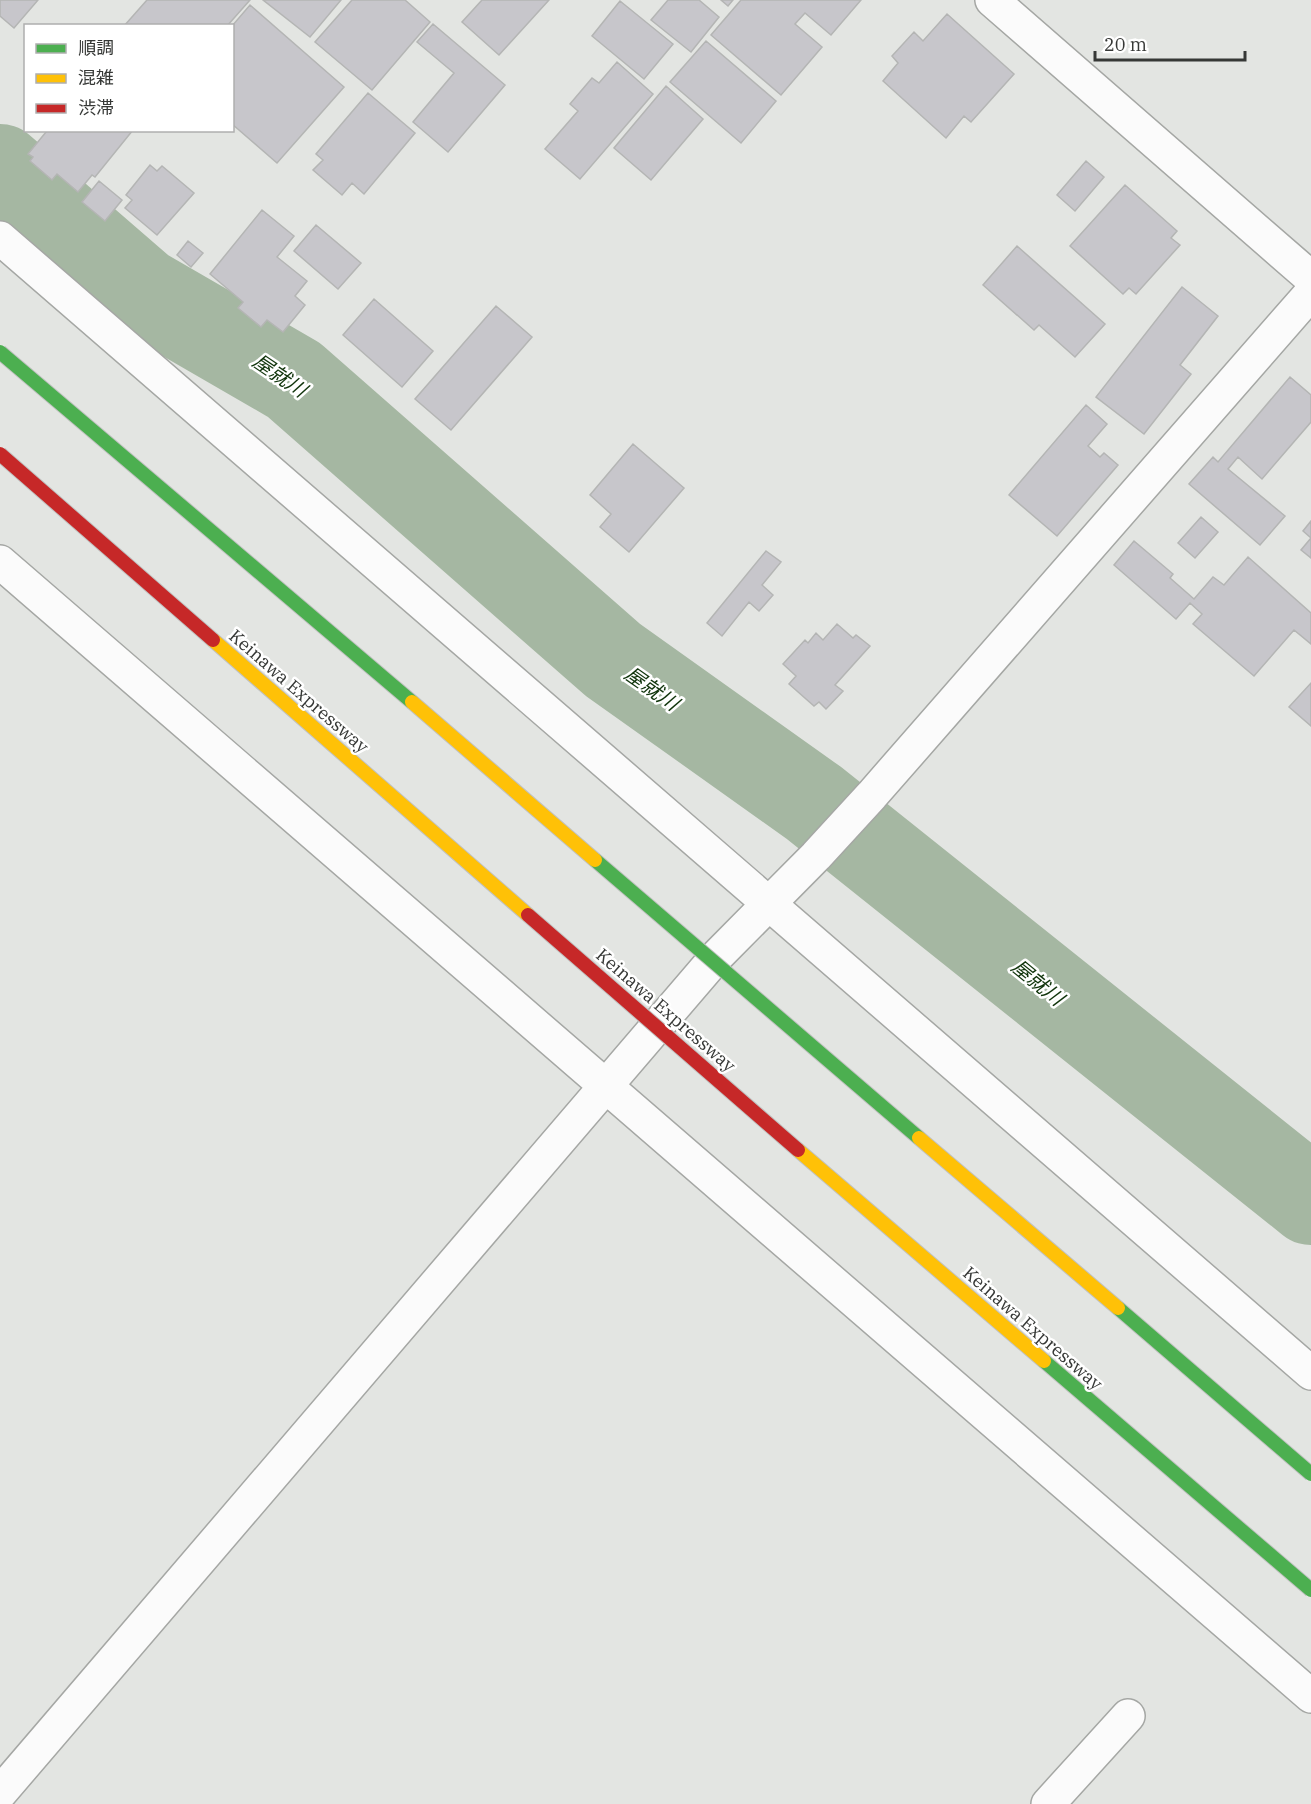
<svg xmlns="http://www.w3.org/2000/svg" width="1311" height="1804" font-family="'IBM Plex Serif','Noto Sans JP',serif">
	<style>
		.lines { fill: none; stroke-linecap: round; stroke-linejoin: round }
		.river { stroke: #a5b7a2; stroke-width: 90 }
		.building { fill: #c7c6cb; stroke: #b4b5b4; stroke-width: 1.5 }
		.street-casing { stroke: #a5a7a4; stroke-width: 36 }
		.street { stroke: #fbfbfb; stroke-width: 33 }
		.fast-bridge-casing { stroke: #c1c2c1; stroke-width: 16; stroke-linecap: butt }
		.slow-bridge-casing { stroke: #c1c2c1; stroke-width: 16; stroke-linecap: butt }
		.jam-bridge-casing { stroke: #c1c2c1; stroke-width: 16; stroke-linecap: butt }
		.fast-bridge { stroke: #4caf50; stroke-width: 14 }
		.slow-bridge { stroke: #ffc107; stroke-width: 14 }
		.jam-bridge { stroke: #c62828; stroke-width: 14 }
		.labels { text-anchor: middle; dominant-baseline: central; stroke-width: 5; stroke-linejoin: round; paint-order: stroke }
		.street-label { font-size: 18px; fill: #363836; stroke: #fff }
		.water-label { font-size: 20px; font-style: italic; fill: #10340b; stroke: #fff }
	</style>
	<rect width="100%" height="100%" fill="#e3e5e2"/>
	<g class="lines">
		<path class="river" d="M 0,169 L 142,292 L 294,380 L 613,660 L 814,803 L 1311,1200"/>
	</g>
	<path class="building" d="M 0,0 L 38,0 L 14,28 L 0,16 Z
		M 147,0 L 250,0 L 227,26 L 124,26 Z
		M 263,0 L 341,0 L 310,37 Z
		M 352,0 L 405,0 L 430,22 L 372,90 L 315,42 Z
		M 482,0 L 549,0 L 499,55 L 462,22 Z
		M 668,0 L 699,0 L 719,17 L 691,52 L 651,20 Z
		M 721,0 L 733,0 L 728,6 Z
		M 741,0 L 861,0 L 831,35 L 805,13 L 795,24 L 822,47 L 781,95 L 711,35 Z
		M 620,1 L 673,44 L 644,79 L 592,36 Z
		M 250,5 L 344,87 L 277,163 L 232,124 L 232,26 Z
		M 947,14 L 1014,74 L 971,122 L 964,116 L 946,138 L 883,81 L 898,63 L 892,56 L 914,32 L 923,41 Z
		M 433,24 L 505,85 L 448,152 L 413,122 L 454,73 L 417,42 Z
		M 706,41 L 776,101 L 741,143 L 670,82 Z
		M 617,62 L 653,94 L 580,179 L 545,149 L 578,111 L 570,104 L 592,78 L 599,83 Z
		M 666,86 L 703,119 L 651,180 L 614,148 Z
		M 368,93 L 415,133 L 364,194 L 352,183 L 342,195 L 313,170 L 323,160 L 316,154 Z
		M 44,130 L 133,130 L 95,177 L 92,175 L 78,192 L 57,174 L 52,180 L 30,161 L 33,157 L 28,154 L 46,132 Z
		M 1086,161 L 1104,177 L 1075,211 L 1057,195 Z
		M 150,165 L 157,171 L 162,166 L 194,193 L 157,235 L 125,208 L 132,200 L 126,195 Z
		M 99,181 L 122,200 L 105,221 L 82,202 Z
		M 1125,185 L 1177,231 L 1171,238 L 1180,245 L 1136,294 L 1129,288 L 1123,294 L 1070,246 Z
		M 262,210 L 294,236 L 277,257 L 307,281 L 295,296 L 305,305 L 283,332 L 267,320 L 261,327 L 238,308 L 243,302 L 210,274 Z
		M 316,225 L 361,263 L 338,289 L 294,251 Z
		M 188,241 L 203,253 L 191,267 L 177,255 Z
		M 1017,246 L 1105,324 L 1075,357 L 1039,325 L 1034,330 L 983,285 Z
		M 1182,287 L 1218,316 L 1180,365 L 1191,374 L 1144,434 L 1096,397 Z
		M 374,299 L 433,351 L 402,387 L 343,335 Z
		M 496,306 L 532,337 L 451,430 L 415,399 Z
		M 1290,377 L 1311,395 L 1311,422 L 1262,479 L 1238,457 L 1228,469 L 1285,516 L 1260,545 L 1189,484 L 1213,457 L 1218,462 Z
		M 1086,405 L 1107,424 L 1088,446 L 1100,457 L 1104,453 L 1118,465 L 1057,536 L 1009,495 Z
		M 633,444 L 684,488 L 629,552 L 600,527 L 611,514 L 590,495 Z
		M 1201,517 L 1218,532 L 1195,558 L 1178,543 Z
		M 1311,521 L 1311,558 L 1301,550 L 1311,538 L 1303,531 Z
		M 1134,541 L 1173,574 L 1170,578 L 1194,599 L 1213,577 L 1224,585 L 1248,557 L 1311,613 L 1311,644 L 1294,630 L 1254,676 L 1193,624 L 1202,614 L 1190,603 L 1176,619 L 1114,565 Z
		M 766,551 L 781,562 L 762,585 L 773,595 L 759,611 L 749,602 L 722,636 L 707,623 Z
		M 837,624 L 853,638 L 856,635 L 870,646 L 835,685 L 843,691 L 826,709 L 819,702 L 814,706 L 789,684 L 796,676 L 783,664 L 805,640 L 808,643 L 816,633 L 823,640 Z
		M 1311,683 L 1311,726 L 1289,707 Z"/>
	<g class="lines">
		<g class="street-casing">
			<path id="street" d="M 992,0 L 1311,278
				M 0,238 L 1311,1373
				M 0,562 L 1311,1696
				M 0,1793 L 718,955 L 816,856 L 872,795 L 1311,293
				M 1048,1804 L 1128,1716"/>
		</g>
		<use href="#street" class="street"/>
		<g class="fast-bridge-casing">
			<path id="fast-bridge" d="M 0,352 L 412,702
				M 595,860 L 919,1138
				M 1118,1308 L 1311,1474
				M 1044,1361 L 1311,1590"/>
		</g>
		<g class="slow-bridge-casing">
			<path id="slow-bridge" d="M 213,640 L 528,915
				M 412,702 L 595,860
				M 919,1138 L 1118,1308
				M 798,1150 L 1044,1361"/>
		</g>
		<g class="jam-bridge-casing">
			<path id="jam-bridge" d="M 0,454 L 213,640
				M 528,915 L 798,1150"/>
		</g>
		<use href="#fast-bridge" class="fast-bridge"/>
		<use href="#slow-bridge" class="slow-bridge"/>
		<use href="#jam-bridge" class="jam-bridge"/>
	</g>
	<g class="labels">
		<g class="street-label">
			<text transform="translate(299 691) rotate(41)">Keinawa Expressway</text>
			<text transform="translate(666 1010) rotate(41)">Keinawa Expressway</text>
			<text transform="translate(1033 1328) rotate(41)">Keinawa Expressway</text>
		</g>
		<g class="water-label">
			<text transform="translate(280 375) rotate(34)">屋就川</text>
			<text transform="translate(652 688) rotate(35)">屋就川</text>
			<text transform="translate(1038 982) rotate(39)">屋就川</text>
		</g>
	</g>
	<rect x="24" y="24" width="210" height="108" fill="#ffffff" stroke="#afafaf" stroke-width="1.5"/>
	<rect x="36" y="44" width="30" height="9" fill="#4caf50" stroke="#afafaf" stroke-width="1.5"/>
	<text x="78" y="54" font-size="18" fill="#363836">順調</text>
	<rect x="36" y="74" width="30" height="9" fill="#ffc107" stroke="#afafaf" stroke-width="1.5"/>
	<text x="78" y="84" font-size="18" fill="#363836">混雑</text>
	<rect x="36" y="104" width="30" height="9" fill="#c62828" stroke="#afafaf" stroke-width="1.5"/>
	<text x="78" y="114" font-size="18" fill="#363836">渋滞</text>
	<path d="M1095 51v9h150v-9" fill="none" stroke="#363836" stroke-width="3"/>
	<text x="1104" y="51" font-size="18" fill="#363836" stroke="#ffffff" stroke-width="4.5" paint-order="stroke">20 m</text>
</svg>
